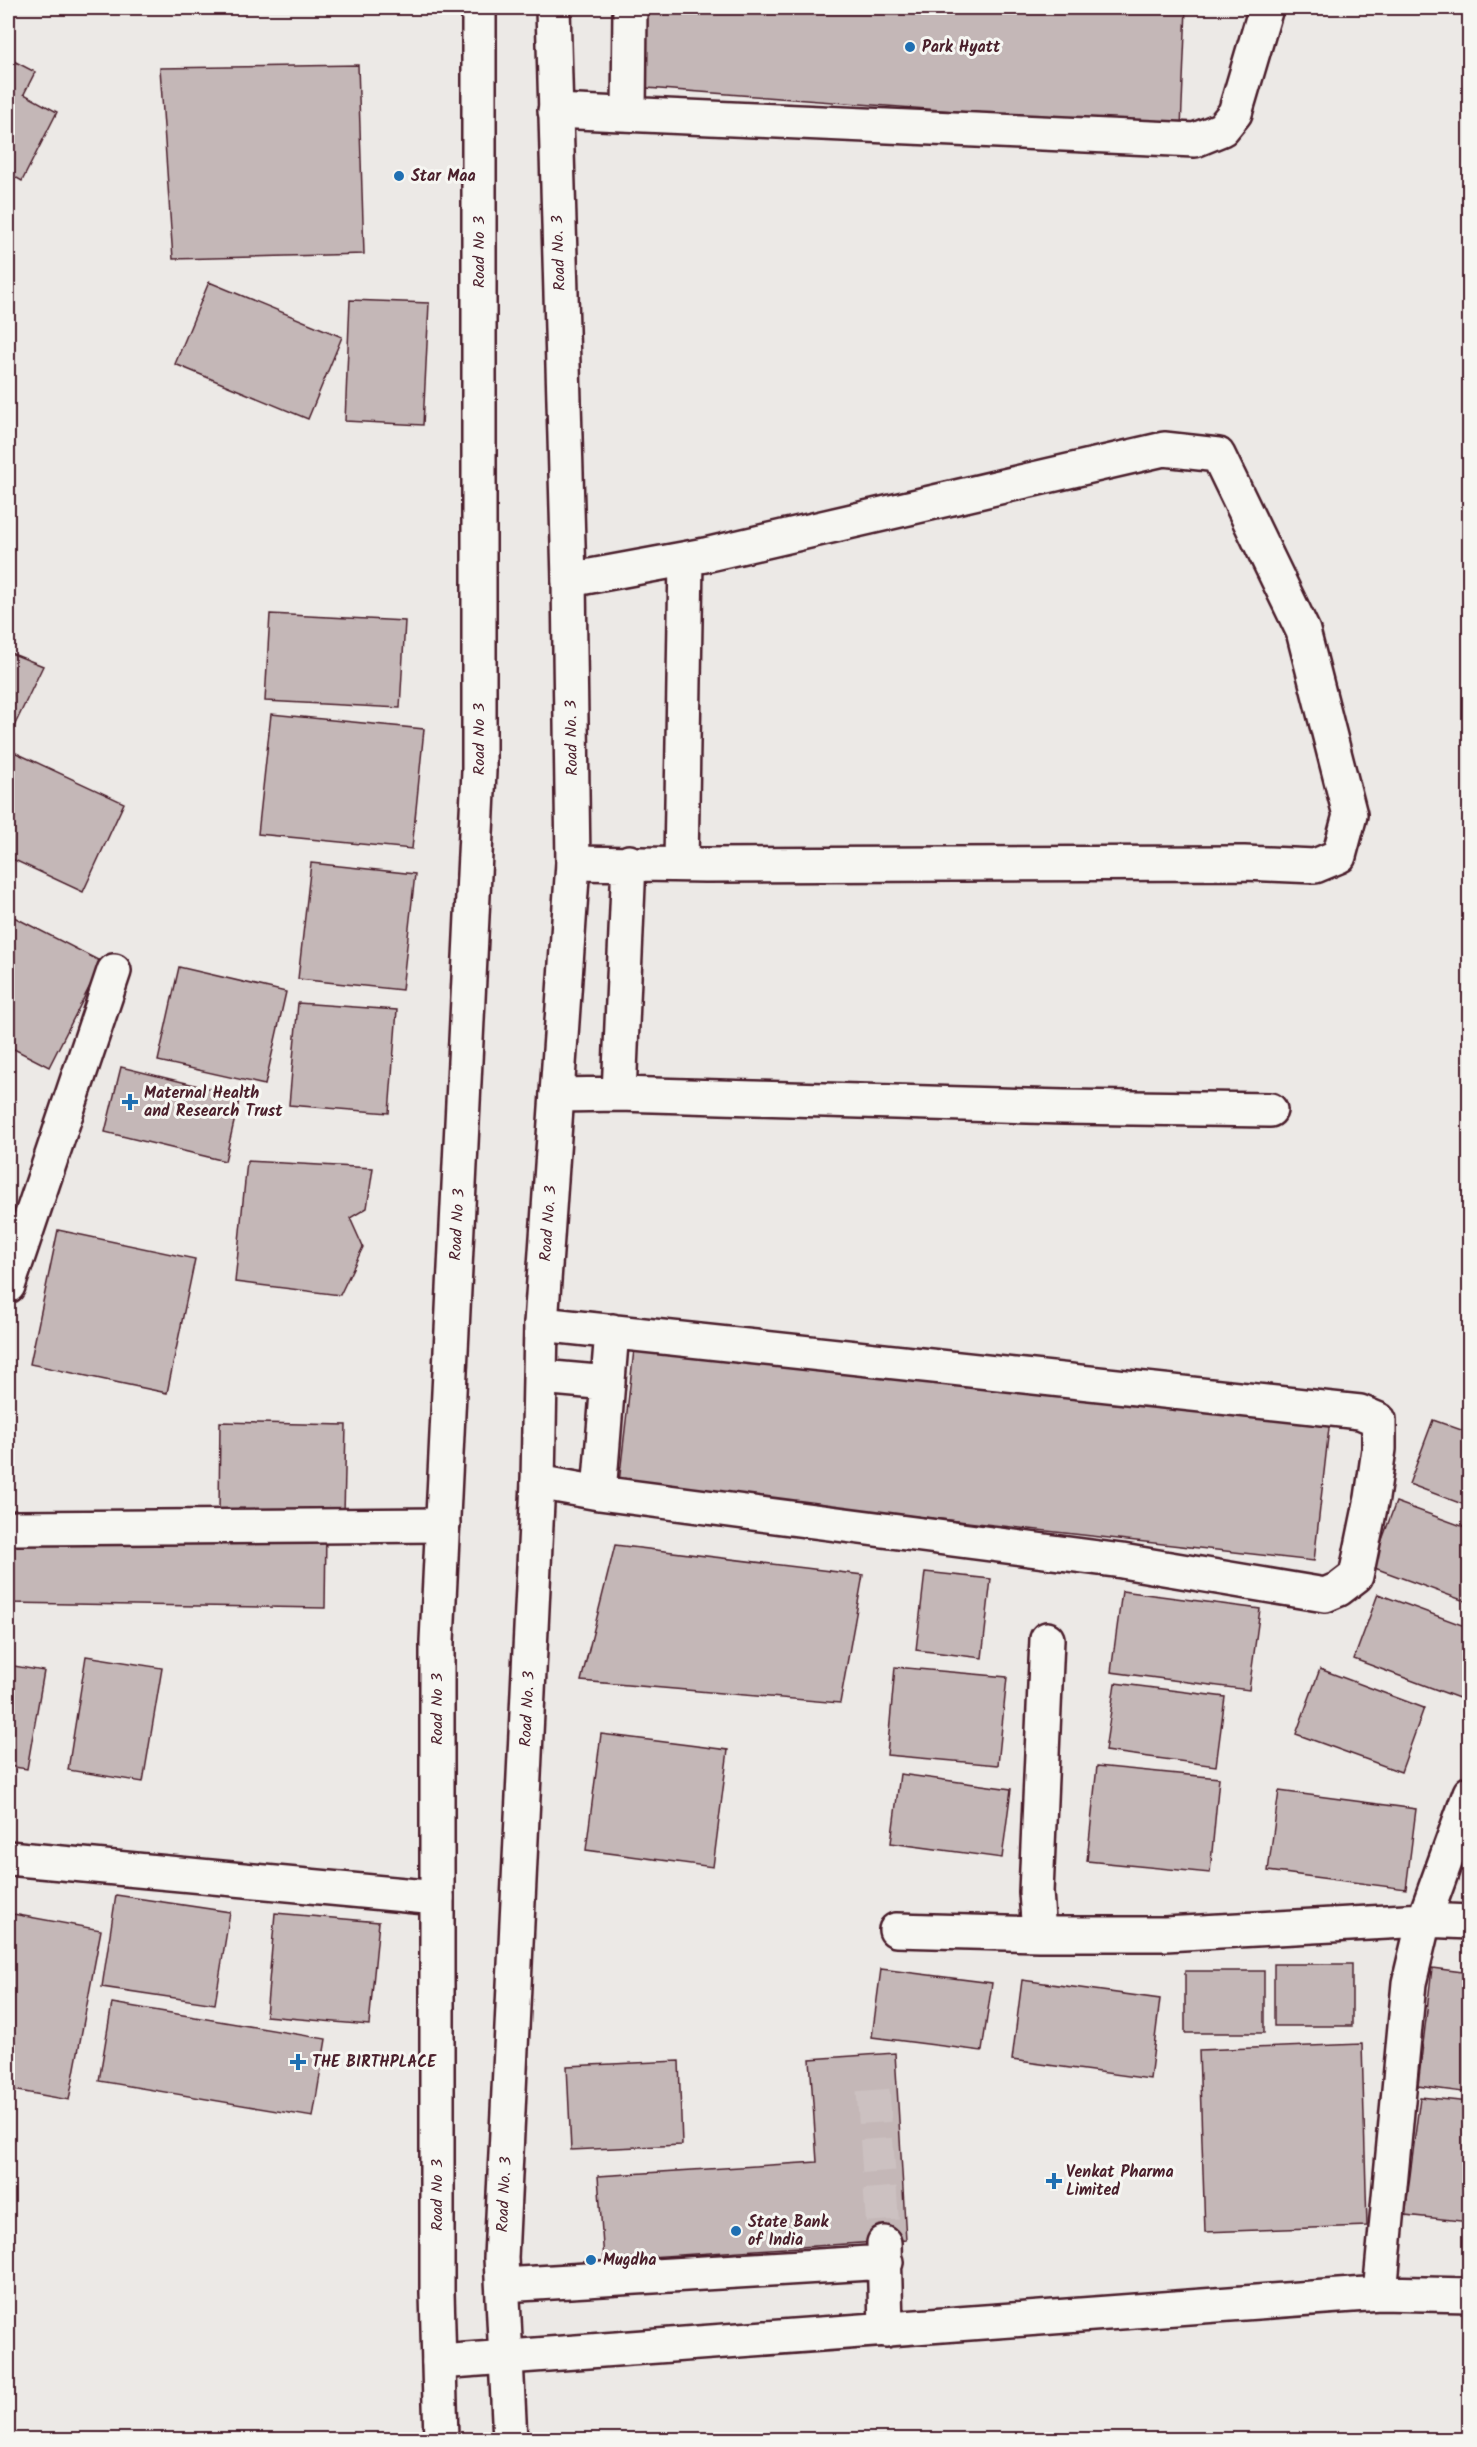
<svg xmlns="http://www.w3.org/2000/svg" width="1477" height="2447" font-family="Kalam,sans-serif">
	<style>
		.building { fill: #c4b7b7; stroke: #4a1f2b; stroke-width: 1.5 }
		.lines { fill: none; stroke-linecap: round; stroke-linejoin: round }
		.minor-tunnel { stroke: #ccc1c1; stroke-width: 33; stroke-dasharray: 33 16; stroke-linecap: butt }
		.minor-casing { stroke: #4a1f2b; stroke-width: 38 }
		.major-casing { stroke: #4a1f2b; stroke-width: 38 }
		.minor { stroke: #f6f6f2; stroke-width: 33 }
		.major { stroke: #f6f6f2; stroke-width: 33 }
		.poi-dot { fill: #1f6fb2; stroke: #f6f6f2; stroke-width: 2 }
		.labels { text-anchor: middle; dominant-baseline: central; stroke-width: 6; stroke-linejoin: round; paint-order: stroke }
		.poi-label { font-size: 16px; font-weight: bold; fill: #4a1f2b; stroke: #f6f6f2; text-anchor: start }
		.street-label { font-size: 16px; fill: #4a1f2b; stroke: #f6f6f2 }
	</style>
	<rect width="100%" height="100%" fill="#ece9e6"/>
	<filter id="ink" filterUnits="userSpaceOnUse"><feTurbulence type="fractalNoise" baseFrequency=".0167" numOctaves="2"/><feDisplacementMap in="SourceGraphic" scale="12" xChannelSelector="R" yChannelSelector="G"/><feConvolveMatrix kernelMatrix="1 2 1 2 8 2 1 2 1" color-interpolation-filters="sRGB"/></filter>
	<g filter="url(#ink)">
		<path class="building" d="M 639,8 L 1186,8 L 1181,128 L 633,87 Z
			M 8,58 L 35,72 L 24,94 L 57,112 L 22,181 L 8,173 Z
			M 358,65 L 364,254 L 173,259 L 160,68 Z
			M 209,282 L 342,337 L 308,419 L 175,364 Z
			M 350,300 L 429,303 L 423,425 L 345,421 Z
			M 270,614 L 405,621 L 400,708 L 265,701 Z
			M 8,652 L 43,666 L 8,739 Z
			M 271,714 L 424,729 L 412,849 L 258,834 Z
			M 14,752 L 124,803 L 83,892 L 8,857 L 8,766 Z
			M 311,863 L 415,874 L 402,990 L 298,979 Z
			M 8,914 L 102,962 L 49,1067 L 8,1046 Z
			M 179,967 L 286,992 L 265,1085 L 158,1061 Z
			M 298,1003 L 397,1010 L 389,1113 L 289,1105 Z
			M 121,1067 L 240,1096 L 225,1161 L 105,1132 Z
			M 8,1114 L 14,1116 L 8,1132 Z
			M 247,1161 L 373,1168 L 367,1208 L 350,1218 L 363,1247 L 340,1295 L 235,1282 Z
			M 58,1230 L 195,1259 L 167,1393 L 30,1364 Z
			M 635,1341 L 1330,1419 L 1314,1561 L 619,1483 Z
			M 1433,1420 L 1470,1433 L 1470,1507 L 1409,1484 Z
			M 220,1422 L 346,1425 L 344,1515 L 219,1512 Z
			M 1396,1502 L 1470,1529 L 1470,1603 L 1372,1567 Z
			M 8,1526 L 326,1531 L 325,1608 L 8,1603 Z
			M 615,1545 L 863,1575 L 840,1703 L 581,1681 Z
			M 925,1572 L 991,1579 L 982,1658 L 916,1650 Z
			M 1122,1591 L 1260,1609 L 1249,1690 L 1111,1672 Z
			M 1378,1594 L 1470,1628 L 1470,1671 L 1459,1698 L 1354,1659 Z
			M 86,1656 L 162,1668 L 143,1782 L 68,1770 Z
			M 8,1665 L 44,1671 L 27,1769 L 8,1766 Z
			M 895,1667 L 1007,1677 L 998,1765 L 887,1755 Z
			M 1320,1669 L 1424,1708 L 1401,1772 L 1296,1734 Z
			M 1115,1683 L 1225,1697 L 1216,1766 L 1105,1751 Z
			M 601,1734 L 728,1750 L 713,1867 L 586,1850 Z
			M 1097,1766 L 1219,1778 L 1210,1873 L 1087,1861 Z
			M 900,1774 L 1011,1789 L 1002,1858 L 891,1843 Z
			M 1279,1791 L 1416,1809 L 1406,1889 L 1268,1871 Z
			M 116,1895 L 230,1912 L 215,2004 L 102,1987 Z
			M 275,1913 L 379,1922 L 369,2025 L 266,2016 Z
			M 13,1914 L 101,1930 L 69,2100 L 8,2089 L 8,1946 Z
			M 1274,1964 L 1352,1964 L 1352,2026 L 1274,2026 Z
			M 1432,1968 L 1470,1973 L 1470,2093 L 1418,2086 Z
			M 881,1969 L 992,1983 L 982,2051 L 872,2037 Z
			M 1185,1971 L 1264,1971 L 1264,2033 L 1185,2033 Z
			M 1022,1980 L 1160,1999 L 1150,2079 L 1012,2060 Z
			M 112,2003 L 326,2039 L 313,2117 L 99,2081 Z
			M 1362,2044 L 1367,2226 L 1205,2232 L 1199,2050 Z
			M 895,2053 L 906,2240 L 604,2260 L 598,2176 L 817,2162 L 810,2059 Z
			M 679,2061 L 682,2145 L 571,2150 L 567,2066 Z
			M 1420,2097 L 1470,2102 L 1470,2222 L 1405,2215 Z"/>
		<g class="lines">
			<path class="minor-tunnel" d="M 873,2090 L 884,2243"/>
			<g class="minor-casing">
				<path id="minor" d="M 555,111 L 1195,140 L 1222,129 L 1235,113 L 1266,8
					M 629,113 L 630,8
					M 569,580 L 705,555 L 1164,449 L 1218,455 L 1303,631 L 1350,815 L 1339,856 L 1315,866 L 1244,863 L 705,865 L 573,863
					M 629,862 L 619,1094 L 1064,1107 L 1270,1110
					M 681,864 L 686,559
					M 557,1095 L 619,1094
					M 8,1286 L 114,971
					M 541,1377 L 608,1383
					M 538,1482 L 599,1493 L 1122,1561 L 1325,1595 L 1339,1589 L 1356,1576 L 1372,1498 L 1379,1449 L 1379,1420 L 1360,1412 L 541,1324
					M 599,1493 L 612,1331
					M 16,1528 L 443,1525
					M 1047,1639 L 1036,1892 L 1039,1934 L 1165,1934 L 1424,1920 L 1470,1922
					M 8,1858 L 437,1898
					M 896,1930 L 1039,1934
					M 884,2243 L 886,2330
					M 503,2285 L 886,2262
					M 1380,2293 L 1409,1983 L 1424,1920 L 1470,1793
					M 439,2362 L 1380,2293 L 1470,2295"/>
			</g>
			<g class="major-casing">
				<g id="major">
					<path id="s1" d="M 441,2440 L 437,2292 L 437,1641 L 479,771 L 479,8"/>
					<path id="s2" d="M 510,2440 L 501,2258 L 538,1482 L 541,1324 L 573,863 L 569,580 L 553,8"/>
				</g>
			</g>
			<use href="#minor" class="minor"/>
			<use href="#major" class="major"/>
		</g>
	</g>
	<g class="poi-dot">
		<circle cx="910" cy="47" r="6"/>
		<circle cx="399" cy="176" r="6"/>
		<path d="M127 1093h6v6h6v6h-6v6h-6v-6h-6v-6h6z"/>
		<path d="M295 2053h6v6h6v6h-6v6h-6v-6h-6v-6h6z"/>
		<path d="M1051 2172h6v6h6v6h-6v6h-6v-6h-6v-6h6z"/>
		<circle cx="736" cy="2231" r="6"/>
		<circle cx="591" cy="2260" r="6"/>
	</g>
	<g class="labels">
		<g class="poi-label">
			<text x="922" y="47">Park Hyatt</text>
			<text x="411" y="176">Star Maa</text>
			<text x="144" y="1093">Maternal Health<tspan x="144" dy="18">and Research Trust</tspan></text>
			<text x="312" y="2062">THE BIRTHPLACE</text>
			<text x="1066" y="2172">Venkat Pharma<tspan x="1066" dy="18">Limited</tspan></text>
			<text x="748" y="2222">State Bank<tspan x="748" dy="18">of India</tspan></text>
			<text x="603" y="2260">Mugdha</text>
		</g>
		<g class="street-label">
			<text transform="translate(479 252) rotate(-90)">Road No 3</text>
			<text transform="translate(559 253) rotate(-92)">Road No. 3</text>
			<text stroke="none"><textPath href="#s1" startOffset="1702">Road No 3</textPath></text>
			<text transform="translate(572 738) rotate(-91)">Road No. 3</text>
			<text stroke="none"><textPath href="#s1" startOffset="1216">Road No 3</textPath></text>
			<text stroke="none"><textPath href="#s2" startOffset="1218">Road No. 3</textPath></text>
			<text transform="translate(437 1709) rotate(-90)">Road No 3</text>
			<text stroke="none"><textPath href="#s2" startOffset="732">Road No. 3</textPath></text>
			<text transform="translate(437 2195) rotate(-90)">Road No 3</text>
			<text stroke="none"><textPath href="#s2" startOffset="246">Road No. 3</textPath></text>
		</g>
	</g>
	<rect width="1477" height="2447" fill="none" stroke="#f6f6f2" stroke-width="30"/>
	<rect x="15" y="15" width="1447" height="2417" fill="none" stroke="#4a1f2b" stroke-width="2" filter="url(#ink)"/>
</svg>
